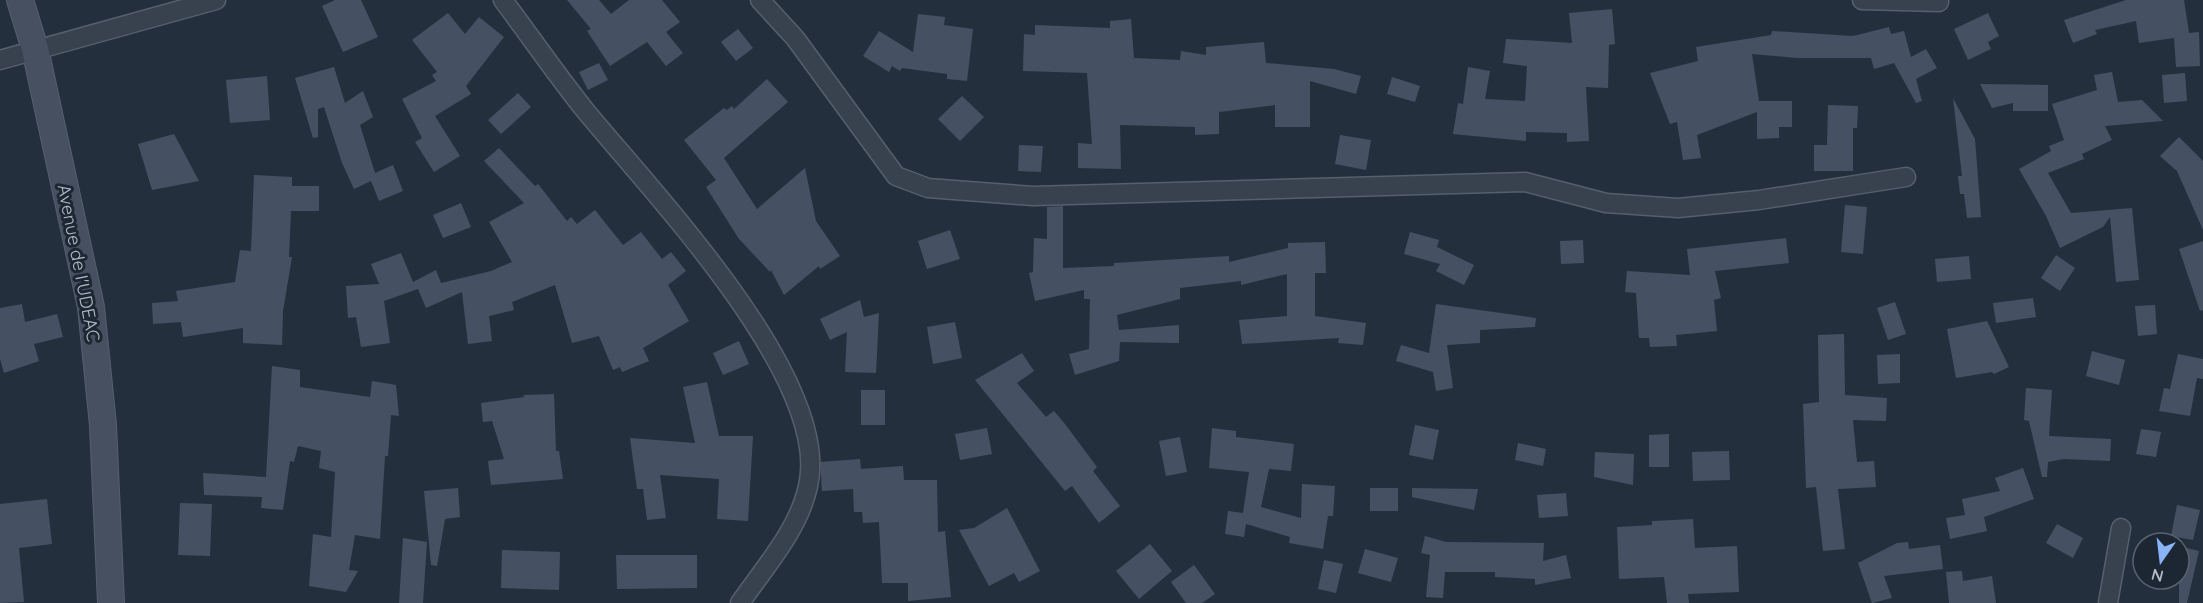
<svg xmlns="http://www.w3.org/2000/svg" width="2203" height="603" font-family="Quicksand,sans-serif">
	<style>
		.building { fill: #455162 }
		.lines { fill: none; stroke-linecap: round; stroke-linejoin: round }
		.street-casing { stroke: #565f6c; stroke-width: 21 }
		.secondary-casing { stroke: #565f6c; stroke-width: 28 }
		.street { stroke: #38414e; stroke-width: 18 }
		.secondary { stroke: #465061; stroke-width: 26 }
		.labels { text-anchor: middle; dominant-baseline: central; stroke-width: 6; stroke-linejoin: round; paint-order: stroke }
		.street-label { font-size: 18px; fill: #b4bcc9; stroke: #1d2633 }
	</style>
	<rect width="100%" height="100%" fill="#242f3e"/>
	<path class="building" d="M 335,0 L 361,0 L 378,37 L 343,52 L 322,6 Z
		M 567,0 L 599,0 L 611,14 L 629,0 L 662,0 L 680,22 L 666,32 L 683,53 L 666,66 L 647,42 L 610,66 L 587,31 L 591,29 Z
		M 2126,0 L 2184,0 L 2189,33 L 2199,32 L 2200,66 L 2176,67 L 2174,38 L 2139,43 L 2136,21 L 2095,30 L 2097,34 L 2073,43 L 2064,20 Z
		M 1612,9 L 1615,44 L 1609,45 L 1608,88 L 1586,87 L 1589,141 L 1567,142 L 1567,133 L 1526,132 L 1526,141 L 1453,134 L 1458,103 L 1463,104 L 1468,67 L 1490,71 L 1485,99 L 1525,101 L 1527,66 L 1503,63 L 1506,39 L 1572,43 L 1569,13 Z
		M 448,13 L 465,34 L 479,17 L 504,37 L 466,86 L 471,94 L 435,116 L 460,156 L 434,172 L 415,142 L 422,138 L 402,99 L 436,81 L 432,75 L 437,72 L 412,40 Z
		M 1988,13 L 1999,36 L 1988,42 L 1991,49 L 1968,60 L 1954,29 Z
		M 918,14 L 945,17 L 944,25 L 973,29 L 967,81 L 947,79 L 947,74 L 902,68 L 900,71 L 892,66 L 889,72 L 863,56 L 879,31 L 913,52 Z
		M 1131,19 L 1134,58 L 1180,60 L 1181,51 L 1206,55 L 1206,47 L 1264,42 L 1266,63 L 1334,69 L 1361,76 L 1356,94 L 1310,81 L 1310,127 L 1275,127 L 1275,105 L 1219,112 L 1219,134 L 1195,135 L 1195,127 L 1120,125 L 1121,169 L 1078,168 L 1078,143 L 1092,144 L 1087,73 L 1023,71 L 1024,34 L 1035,35 L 1035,25 L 1110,28 L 1110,21 Z
		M 1889,27 L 1891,34 L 1904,31 L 1911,57 L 1926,49 L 1937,68 L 1916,79 L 1922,101 L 1916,103 L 1894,63 L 1874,69 L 1871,58 L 1797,58 L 1752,54 L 1759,101 L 1792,101 L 1792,127 L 1779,127 L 1779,138 L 1757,139 L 1757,112 L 1697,135 L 1701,158 L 1683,160 L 1677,122 L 1670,124 L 1650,73 L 1698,61 L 1696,47 L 1771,35 L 1772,31 L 1853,36 Z
		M 738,29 L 753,48 L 736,61 L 721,42 Z
		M 599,63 L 608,80 L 588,90 L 579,72 Z
		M 334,67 L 345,103 L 363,91 L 373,117 L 360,125 L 375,173 L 393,165 L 403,191 L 379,201 L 371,181 L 354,189 L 342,163 L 324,107 L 318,109 L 318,137 L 313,138 L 295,78 Z
		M 2112,72 L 2118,102 L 2142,100 L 2163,121 L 2105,126 L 2112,140 L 2082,154 L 2084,159 L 2048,173 L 2071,213 L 2132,208 L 2139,280 L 2116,282 L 2110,217 L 2103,227 L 2060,248 L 2046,216 L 2019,169 L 2051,151 L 2049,146 L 2064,140 L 2052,104 L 2097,90 L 2094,75 Z
		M 2185,73 L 2187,101 L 2164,103 L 2162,75 Z
		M 267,76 L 270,120 L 230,123 L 226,80 Z
		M 1392,77 L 1420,86 L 1415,102 L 1387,94 Z
		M 767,79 L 788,102 L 724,158 L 757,209 L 805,168 L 816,221 L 840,256 L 820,269 L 819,266 L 784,295 L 771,270 L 770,272 L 739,239 L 706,187 L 716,180 L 684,140 L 724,108 L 727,110 L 732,106 L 734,109 Z
		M 1980,84 L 2048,85 L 2048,111 L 2013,111 L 2013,103 L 1992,108 Z
		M 518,93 L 531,107 L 501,134 L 488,120 Z
		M 962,96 L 984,117 L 960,141 L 938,119 Z
		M 1953,98 L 1975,139 L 1981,217 L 1967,218 L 1964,194 L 1960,194 L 1958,176 L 1962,176 Z
		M 1828,105 L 1858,106 L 1857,128 L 1853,128 L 1853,171 L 1814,171 L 1814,145 L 1827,145 Z
		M 174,134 L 199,181 L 152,190 L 138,144 Z
		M 1340,135 L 1371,140 L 1366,170 L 1335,164 Z
		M 2179,137 L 2203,161 L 2203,230 L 2177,171 L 2160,156 Z
		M 1019,145 L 1043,146 L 1041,172 L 1018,171 Z
		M 499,148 L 535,186 L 538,184 L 567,221 L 571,217 L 577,224 L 595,210 L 623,245 L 641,232 L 662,259 L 671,252 L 686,271 L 668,285 L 689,321 L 643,348 L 649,361 L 622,372 L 620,367 L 613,370 L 599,336 L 572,343 L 555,285 L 512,302 L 514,310 L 489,316 L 492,341 L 468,344 L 462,292 L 426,308 L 418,289 L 384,301 L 390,343 L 361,347 L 356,317 L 348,318 L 346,286 L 379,284 L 371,264 L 401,253 L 413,282 L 436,270 L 441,283 L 491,271 L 512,262 L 489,222 L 524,203 L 484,161 Z
		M 254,175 L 292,177 L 292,186 L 319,186 L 319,211 L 291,211 L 289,257 L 292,257 L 283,311 L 282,345 L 243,343 L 243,328 L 183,337 L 181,322 L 153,324 L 152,303 L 178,301 L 176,291 L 235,282 L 240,250 L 251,251 Z
		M 461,203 L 471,227 L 443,238 L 433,215 Z
		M 1845,205 L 1867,207 L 1863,254 L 1841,252 Z
		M 1063,206 L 1063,268 L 1114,266 L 1114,263 L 1229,256 L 1229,262 L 1288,248 L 1288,243 L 1325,242 L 1326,273 L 1315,273 L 1315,316 L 1366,323 L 1363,345 L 1338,343 L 1339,338 L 1242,344 L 1239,320 L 1287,316 L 1287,274 L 1241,285 L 1241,281 L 1180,288 L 1180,299 L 1117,315 L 1119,330 L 1179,325 L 1179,343 L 1120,342 L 1119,361 L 1075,375 L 1069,354 L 1089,349 L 1090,299 L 1084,299 L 1084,290 L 1035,301 L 1029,273 L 1033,272 L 1034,238 L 1047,239 L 1047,207 Z
		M 950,230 L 960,259 L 927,269 L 918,241 Z
		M 1410,232 L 1439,240 L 1437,247 L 1474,265 L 1464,285 L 1436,271 L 1440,264 L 1404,254 Z
		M 1786,238 L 1789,263 L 1715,271 L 1721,298 L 1714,300 L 1717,331 L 1676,335 L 1677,346 L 1650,347 L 1649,338 L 1639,338 L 1636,293 L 1625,292 L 1627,271 L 1690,275 L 1687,249 Z
		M 1583,240 L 1584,263 L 1561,264 L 1560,241 Z
		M 2203,241 L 2203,310 L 2200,311 L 2179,249 Z
		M 2056,255 L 2075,268 L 2060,291 L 2041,278 Z
		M 1969,256 L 1971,279 L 1937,282 L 1935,259 Z
		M 2033,298 L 2036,317 L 1996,323 L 1993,303 Z
		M 860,300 L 864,317 L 879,313 L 876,373 L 845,372 L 847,332 L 830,340 L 820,319 Z
		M 1895,302 L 1906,334 L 1888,340 L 1877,308 Z
		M 22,304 L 25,322 L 57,314 L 63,337 L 34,344 L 39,361 L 4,373 L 0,359 L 0,308 Z
		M 1436,304 L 1536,318 L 1535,327 L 1480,330 L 1480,343 L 1447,345 L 1453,388 L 1436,391 L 1433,372 L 1396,361 L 1401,345 L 1429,353 Z
		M 2155,305 L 2157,334 L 2138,336 L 2135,306 Z
		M 1987,321 L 2009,367 L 1994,374 L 1992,372 L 1956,378 L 1947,329 Z
		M 955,322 L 962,358 L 933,364 L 927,327 Z
		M 1844,334 L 1845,395 L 1887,398 L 1886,421 L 1853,420 L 1857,462 L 1874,461 L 1876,487 L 1838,489 L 1845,549 L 1823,551 L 1816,487 L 1806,488 L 1803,404 L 1819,402 L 1818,335 Z
		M 739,341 L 749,364 L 723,375 L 713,353 Z
		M 2092,351 L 2125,360 L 2119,385 L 2086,376 Z
		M 1022,353 L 1034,371 L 1017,383 L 1046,417 L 1054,411 L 1065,424 L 1097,467 L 1093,471 L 1120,506 L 1099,523 L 1072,486 L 1065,491 L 975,380 Z
		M 1900,354 L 1900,383 L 1878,384 L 1877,355 Z
		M 2178,354 L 2203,359 L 2203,379 L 2197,378 L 2190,416 L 2159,411 L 2164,388 L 2170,389 Z
		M 272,366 L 300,370 L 300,387 L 370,397 L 372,381 L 396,385 L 399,416 L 391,415 L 388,456 L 385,456 L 380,539 L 355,535 L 349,570 L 358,571 L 346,592 L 309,586 L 313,534 L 331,537 L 335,472 L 319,468 L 321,451 L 298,446 L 294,462 L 290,461 L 283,510 L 261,508 L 262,497 L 204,495 L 203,473 L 266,477 Z
		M 707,382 L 719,436 L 753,436 L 748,521 L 717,519 L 719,479 L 660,475 L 666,518 L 647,520 L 643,489 L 637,489 L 630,438 L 695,443 L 683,387 Z
		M 2026,388 L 2052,390 L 2049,436 L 2111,439 L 2110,461 L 2064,459 L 2048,462 L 2047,477 L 2042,477 L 2029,421 L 2024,420 Z
		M 861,390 L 885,390 L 885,425 L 861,425 Z
		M 554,394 L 556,451 L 559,451 L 563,479 L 491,485 L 488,461 L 504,459 L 492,421 L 483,422 L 481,403 L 524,397 L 524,395 Z
		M 1415,425 L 1439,430 L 1433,460 L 1409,455 Z
		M 987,428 L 992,454 L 960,460 L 955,434 Z
		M 1212,428 L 1236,431 L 1236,437 L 1294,444 L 1291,471 L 1269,469 L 1261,507 L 1301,518 L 1302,484 L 1335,486 L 1333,516 L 1328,516 L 1323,549 L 1289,543 L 1290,537 L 1246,524 L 1244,537 L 1225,534 L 1228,511 L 1243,513 L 1249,472 L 1209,468 Z
		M 2141,429 L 2161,432 L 2156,457 L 2136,454 Z
		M 1669,434 L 1669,467 L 1649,467 L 1649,435 Z
		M 1180,437 L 1187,472 L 1166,476 L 1159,441 Z
		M 1518,443 L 1546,449 L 1543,466 L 1515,460 Z
		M 1729,451 L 1730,480 L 1693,481 L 1692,452 Z
		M 1595,452 L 1634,454 L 1633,485 L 1594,477 Z
		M 860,459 L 861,469 L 903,466 L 904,480 L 937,480 L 938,532 L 945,531 L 951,597 L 908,601 L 908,583 L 882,583 L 879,522 L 863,523 L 862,512 L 854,512 L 853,489 L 822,491 L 820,462 Z
		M 2023,468 L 2034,499 L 1984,517 L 1987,531 L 1950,539 L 1946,518 L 1965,515 L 1962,499 L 2000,491 L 1995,478 Z
		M 458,488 L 460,517 L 445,519 L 437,566 L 431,565 L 424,491 Z
		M 1370,488 L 1398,488 L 1398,511 L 1370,511 Z
		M 1412,488 L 1478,489 L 1474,510 L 1412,497 Z
		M 1566,493 L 1568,516 L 1539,518 L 1537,495 Z
		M 47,499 L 52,544 L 19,548 L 24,602 L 0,603 L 0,504 Z
		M 180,503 L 212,504 L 210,556 L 178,555 Z
		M 2177,505 L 2200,510 L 2193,540 L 2171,536 Z
		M 1007,508 L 1040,571 L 1019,582 L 1014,573 L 989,586 L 959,530 L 974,528 Z
		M 1693,519 L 1695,548 L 1737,546 L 1739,592 L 1688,594 L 1689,603 L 1667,603 L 1664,577 L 1619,579 L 1617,527 L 1652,525 L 1652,521 Z
		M 2057,524 L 2083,538 L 2073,558 L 2046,543 Z
		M 1425,536 L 1446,542 L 1544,543 L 1543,561 L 1566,555 L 1571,578 L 1535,585 L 1535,579 L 1495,577 L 1495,572 L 1445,572 L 1443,598 L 1426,597 L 1430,555 L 1421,553 Z
		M 403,538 L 427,542 L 423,603 L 399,603 Z
		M 1908,542 L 1909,549 L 1940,545 L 1943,569 L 1884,576 L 1892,598 L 1872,603 L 1858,563 L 1897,543 Z
		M 1150,544 L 1172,571 L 1139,599 L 1116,571 Z
		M 2179,546 L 2199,551 L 2187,603 L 2179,603 Z
		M 1365,549 L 1398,558 L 1391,582 L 1358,573 Z
		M 502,550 L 560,552 L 559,590 L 501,588 Z
		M 616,555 L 697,555 L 697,588 L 617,589 Z
		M 1324,560 L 1343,564 L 1336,593 L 1318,589 Z
		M 1194,565 L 1215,594 L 1202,603 L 1186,603 L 1171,582 Z
		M 1962,571 L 1963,581 L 1992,576 L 1996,603 L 1949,603 L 1946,572 Z"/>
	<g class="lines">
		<g class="street-casing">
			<path id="street" d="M 503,0 C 530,36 556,74 584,109 C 649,189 833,379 808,486 C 799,529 765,567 740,603
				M 760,0 L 795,38 L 896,176 L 928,188 L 1033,196 L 1525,182 L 1606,203 L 1678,208 L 1759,200 L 1906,177
				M 1862,0 L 1939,2
				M 0,60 L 216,0
				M 2108,603 L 2121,528"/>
		</g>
		<g class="secondary-casing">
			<path id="secondary" d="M 20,0 L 35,49 L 91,307 L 103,425 L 111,603"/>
		</g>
		<use href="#street" class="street"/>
		<use href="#secondary" class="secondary"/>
	</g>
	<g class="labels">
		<g class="street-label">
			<text transform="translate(79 263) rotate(79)">Avenue de I'UDEAC</text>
		</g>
	</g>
	<g transform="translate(2161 561) rotate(194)"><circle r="28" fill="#1d2633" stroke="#59626f" stroke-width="1.5"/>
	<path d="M0-4.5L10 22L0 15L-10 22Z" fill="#8ab4f8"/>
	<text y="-9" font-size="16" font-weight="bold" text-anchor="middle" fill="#b4bcc9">N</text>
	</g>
</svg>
